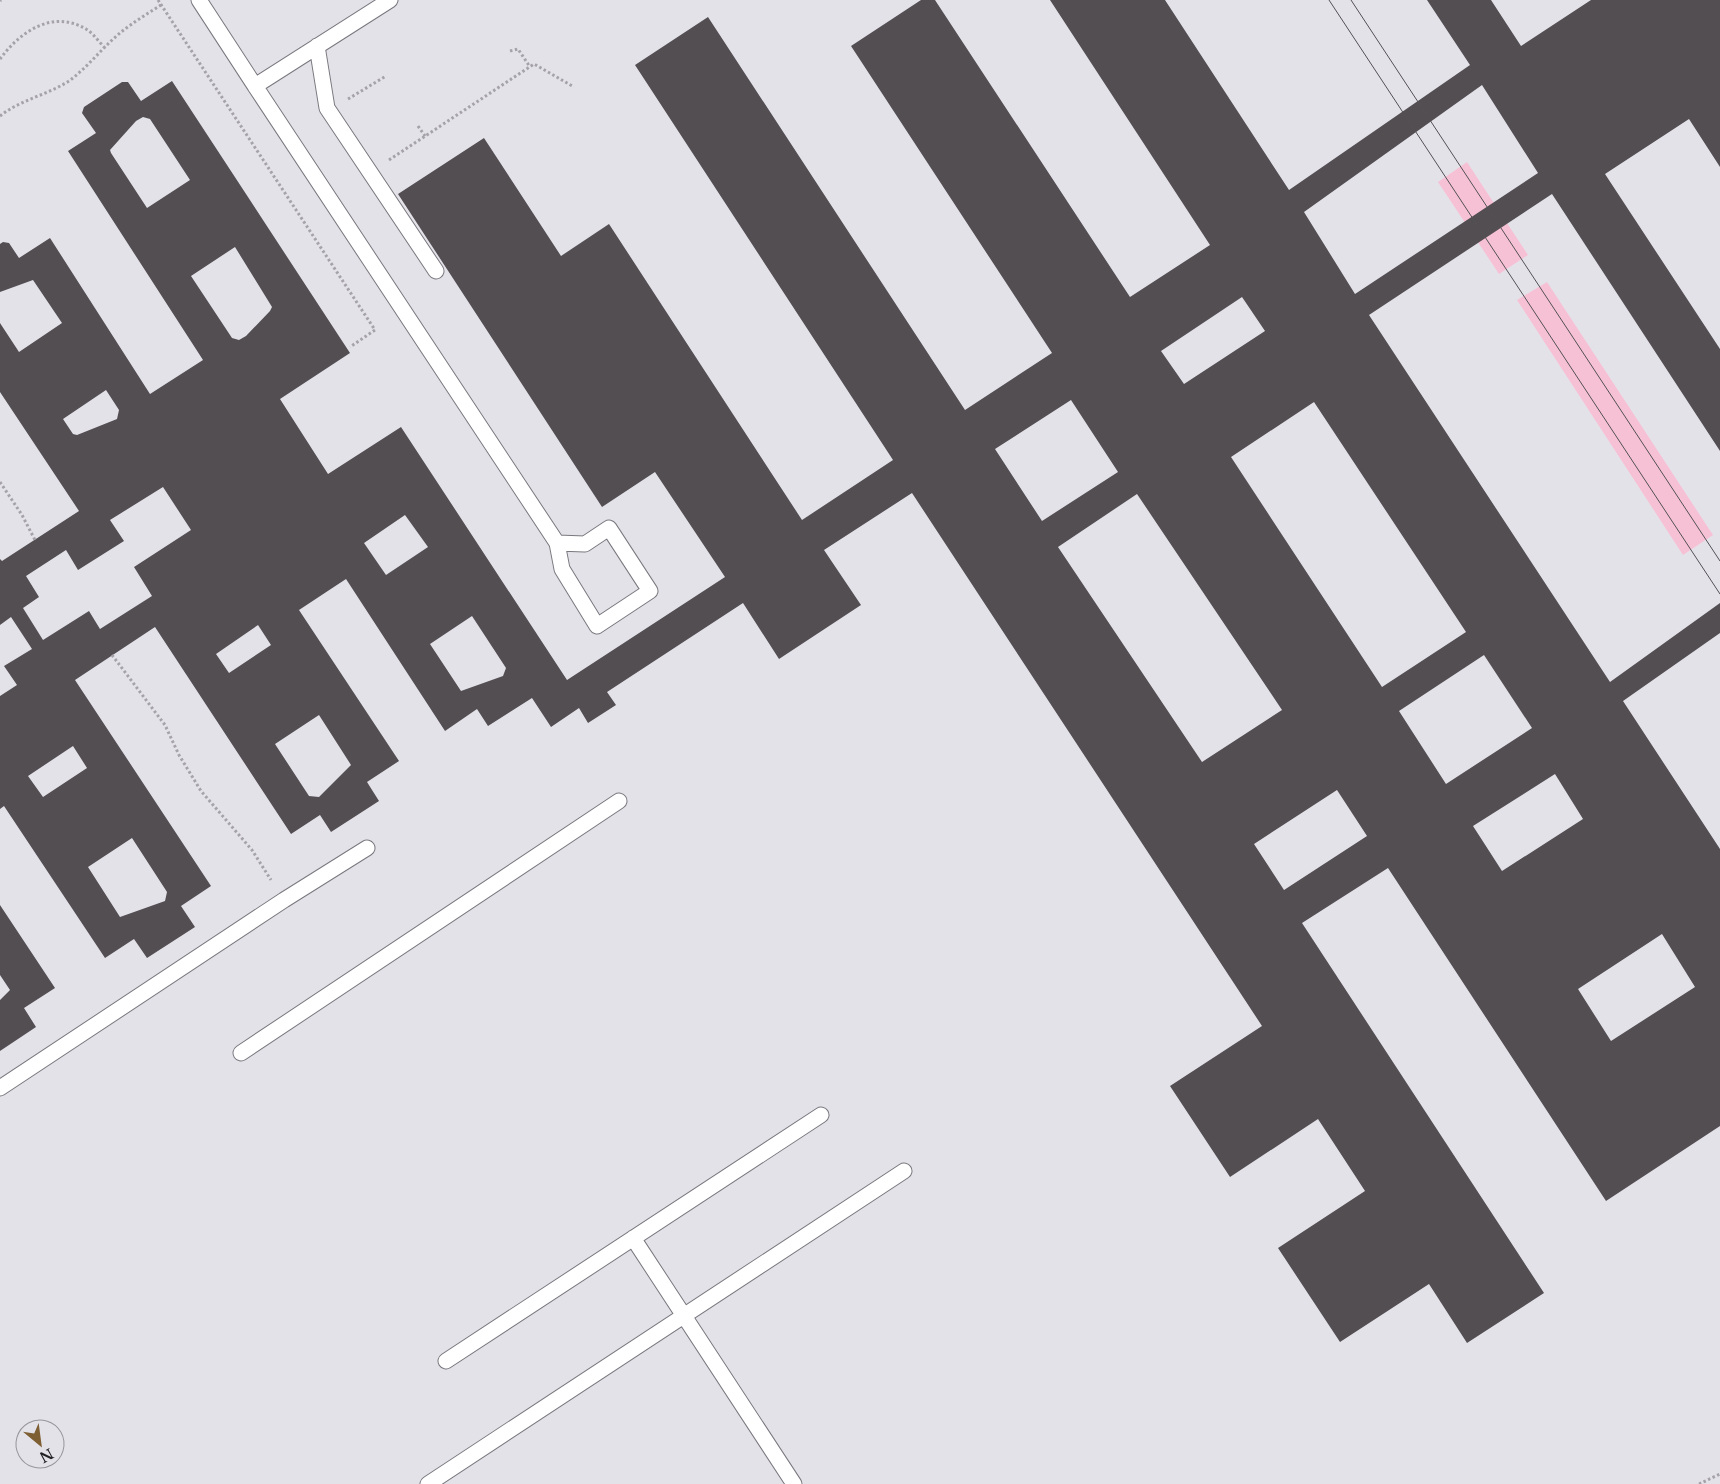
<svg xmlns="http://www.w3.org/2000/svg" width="1720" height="1484" font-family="'Libre Baskerville',serif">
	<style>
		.green { fill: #f7c1d5 }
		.building { fill: #534e52; fill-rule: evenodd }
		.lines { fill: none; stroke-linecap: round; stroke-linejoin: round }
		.service-casing { stroke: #7a787e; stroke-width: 17 }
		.path { stroke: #a5a3a9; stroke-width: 3; stroke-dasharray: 2.5 2.5; stroke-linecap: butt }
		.service { stroke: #fff; stroke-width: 15 }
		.tram { stroke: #535155; stroke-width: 1 }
	</style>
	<rect width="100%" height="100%" fill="#e4e2e9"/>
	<path class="green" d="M 1467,162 L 1528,255 L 1499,274 L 1438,182 Z
		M 1547,282 L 1713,535 L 1683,555 L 1517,300 Z"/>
	<path class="building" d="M 921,0 L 935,0 L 1130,297 L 1210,245 L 1050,0 L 1165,0 L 1289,190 L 1470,65 L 1427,0 L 1491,0 L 1521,46 L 1591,0 L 1720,0 L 1720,167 L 1689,119 L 1605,174 L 1720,349 L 1720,451 L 1552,194 L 1369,315 L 1610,682 L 1720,603 L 1720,633 L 1623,701 L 1720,849 L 1720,1126 L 1606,1201 L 1388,868 L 1302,923 L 1544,1293 L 1467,1343 L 1429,1284 L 1340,1342 L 1278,1248 L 1365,1191 L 1318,1119 L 1230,1177 L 1170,1086 L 1262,1026 L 912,493 L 824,550 L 861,605 L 779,659 L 743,603 L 607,692 L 616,705 L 588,723 L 579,708 L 551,727 L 532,698 L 488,726 L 477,709 L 445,731 L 346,579 L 299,610 L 399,761 L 367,782 L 379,801 L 331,832 L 320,815 L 291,834 L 155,627 L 75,680 L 211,886 L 181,906 L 195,927 L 147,958 L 134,939 L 105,958 L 4,806 L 0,809 L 0,696 L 17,685 L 4,666 L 32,649 L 11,617 L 0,625 L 0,559 L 2,561 L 79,511 L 0,392 L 0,323 L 19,352 L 62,323 L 33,280 L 0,292 L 0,244 L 3,242 L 9,243 L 19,258 L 50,238 L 150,394 L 203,360 L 68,151 L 96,133 L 82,113 L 84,107 L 122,82 L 128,82 L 141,101 L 172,81 L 350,353 L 280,399 L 328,474 L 401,427 L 567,680 L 725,577 L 655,472 L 602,507 L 398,194 L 484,138 L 561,256 L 609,224 L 802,520 L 893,460 L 635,65 L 708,17 L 965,410 L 1052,353 L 851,46 ZM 1482,85 L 1538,173 L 1355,294 L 1304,212 ZM 143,117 L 150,119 L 190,180 L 147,208 L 111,153 L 110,150 L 136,121 ZM 235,247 L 272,307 L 270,311 L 246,336 L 239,340 L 232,338 L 191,276 ZM 1242,297 L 1265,331 L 1184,384 L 1161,351 ZM 106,390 L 119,410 L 117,419 L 77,435 L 73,434 L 63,419 ZM 1071,400 L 1118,472 L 1042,521 L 995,449 ZM 1314,402 L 1466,632 L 1382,687 L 1231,457 ZM 163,487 L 191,530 L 134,567 L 152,596 L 100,629 L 89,611 L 43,640 L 23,608 L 39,597 L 26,576 L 66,550 L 78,570 L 124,541 L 110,520 ZM 1137,494 L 1282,710 L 1202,762 L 1058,547 ZM 405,515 L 428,547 L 386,575 L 364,543 ZM 472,616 L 506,668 L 503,676 L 461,691 L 430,644 ZM 258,625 L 271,645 L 229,673 L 216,654 ZM 1484,655 L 1532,728 L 1446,784 L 1399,711 ZM 319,715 L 351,765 L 319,797 L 309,796 L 275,744 ZM 73,746 L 87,768 L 43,797 L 28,776 ZM 1555,774 L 1583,819 L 1502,871 L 1473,826 ZM 1337,790 L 1367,836 L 1284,890 L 1254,844 ZM 132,838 L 167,892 L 165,901 L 120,917 L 88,867 ZM 1662,934 L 1695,987 L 1611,1041 L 1578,989 Z
		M 0,905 L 55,988 L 24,1008 L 36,1027 L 0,1051 L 0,1000 L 10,990 L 0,975 Z"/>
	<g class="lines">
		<g class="service-casing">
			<path id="service" d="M 199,0 L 255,86 L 390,0
				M 317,46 L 327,108 L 436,271
				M 255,86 L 557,543 L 562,569 L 597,626 L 650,591 L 609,528 L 585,544 L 557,543
				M 241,1053 L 619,801
				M 0,1088 L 284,900 L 367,848
				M 633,1238 L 794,1484
				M 446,1361 L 821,1115
				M 428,1484 L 904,1171"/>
		</g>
		<path class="path" d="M 158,0 L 375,330 L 350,347
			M 0,1 L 1,0
			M 510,51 L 518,49 L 530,67
			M 0,59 C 20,32 52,9 86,29 C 93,33 99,42 105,48
			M 348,99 L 386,76
			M 0,116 C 20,100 47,95 69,81 C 88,67 102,48 120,33 C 132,23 147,14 161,5
			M 418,126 L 425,136
			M 389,160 L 534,64 L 574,87
			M 0,482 L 22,515 L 35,540
			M 112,655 L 165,725 L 179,755 L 201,791 L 252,850 L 271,880
			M 1699,1484 L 1720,1474"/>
		<use href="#service" class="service"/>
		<path class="tram" d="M 1329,0 L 1720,594
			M 1351,0 L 1720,561"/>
	</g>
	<g transform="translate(40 1444) rotate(151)"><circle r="24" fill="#e4e2e9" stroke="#96959a"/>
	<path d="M0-4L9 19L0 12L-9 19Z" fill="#7d5f33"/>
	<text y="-8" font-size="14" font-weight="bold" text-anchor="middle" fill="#222124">N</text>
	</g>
</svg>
